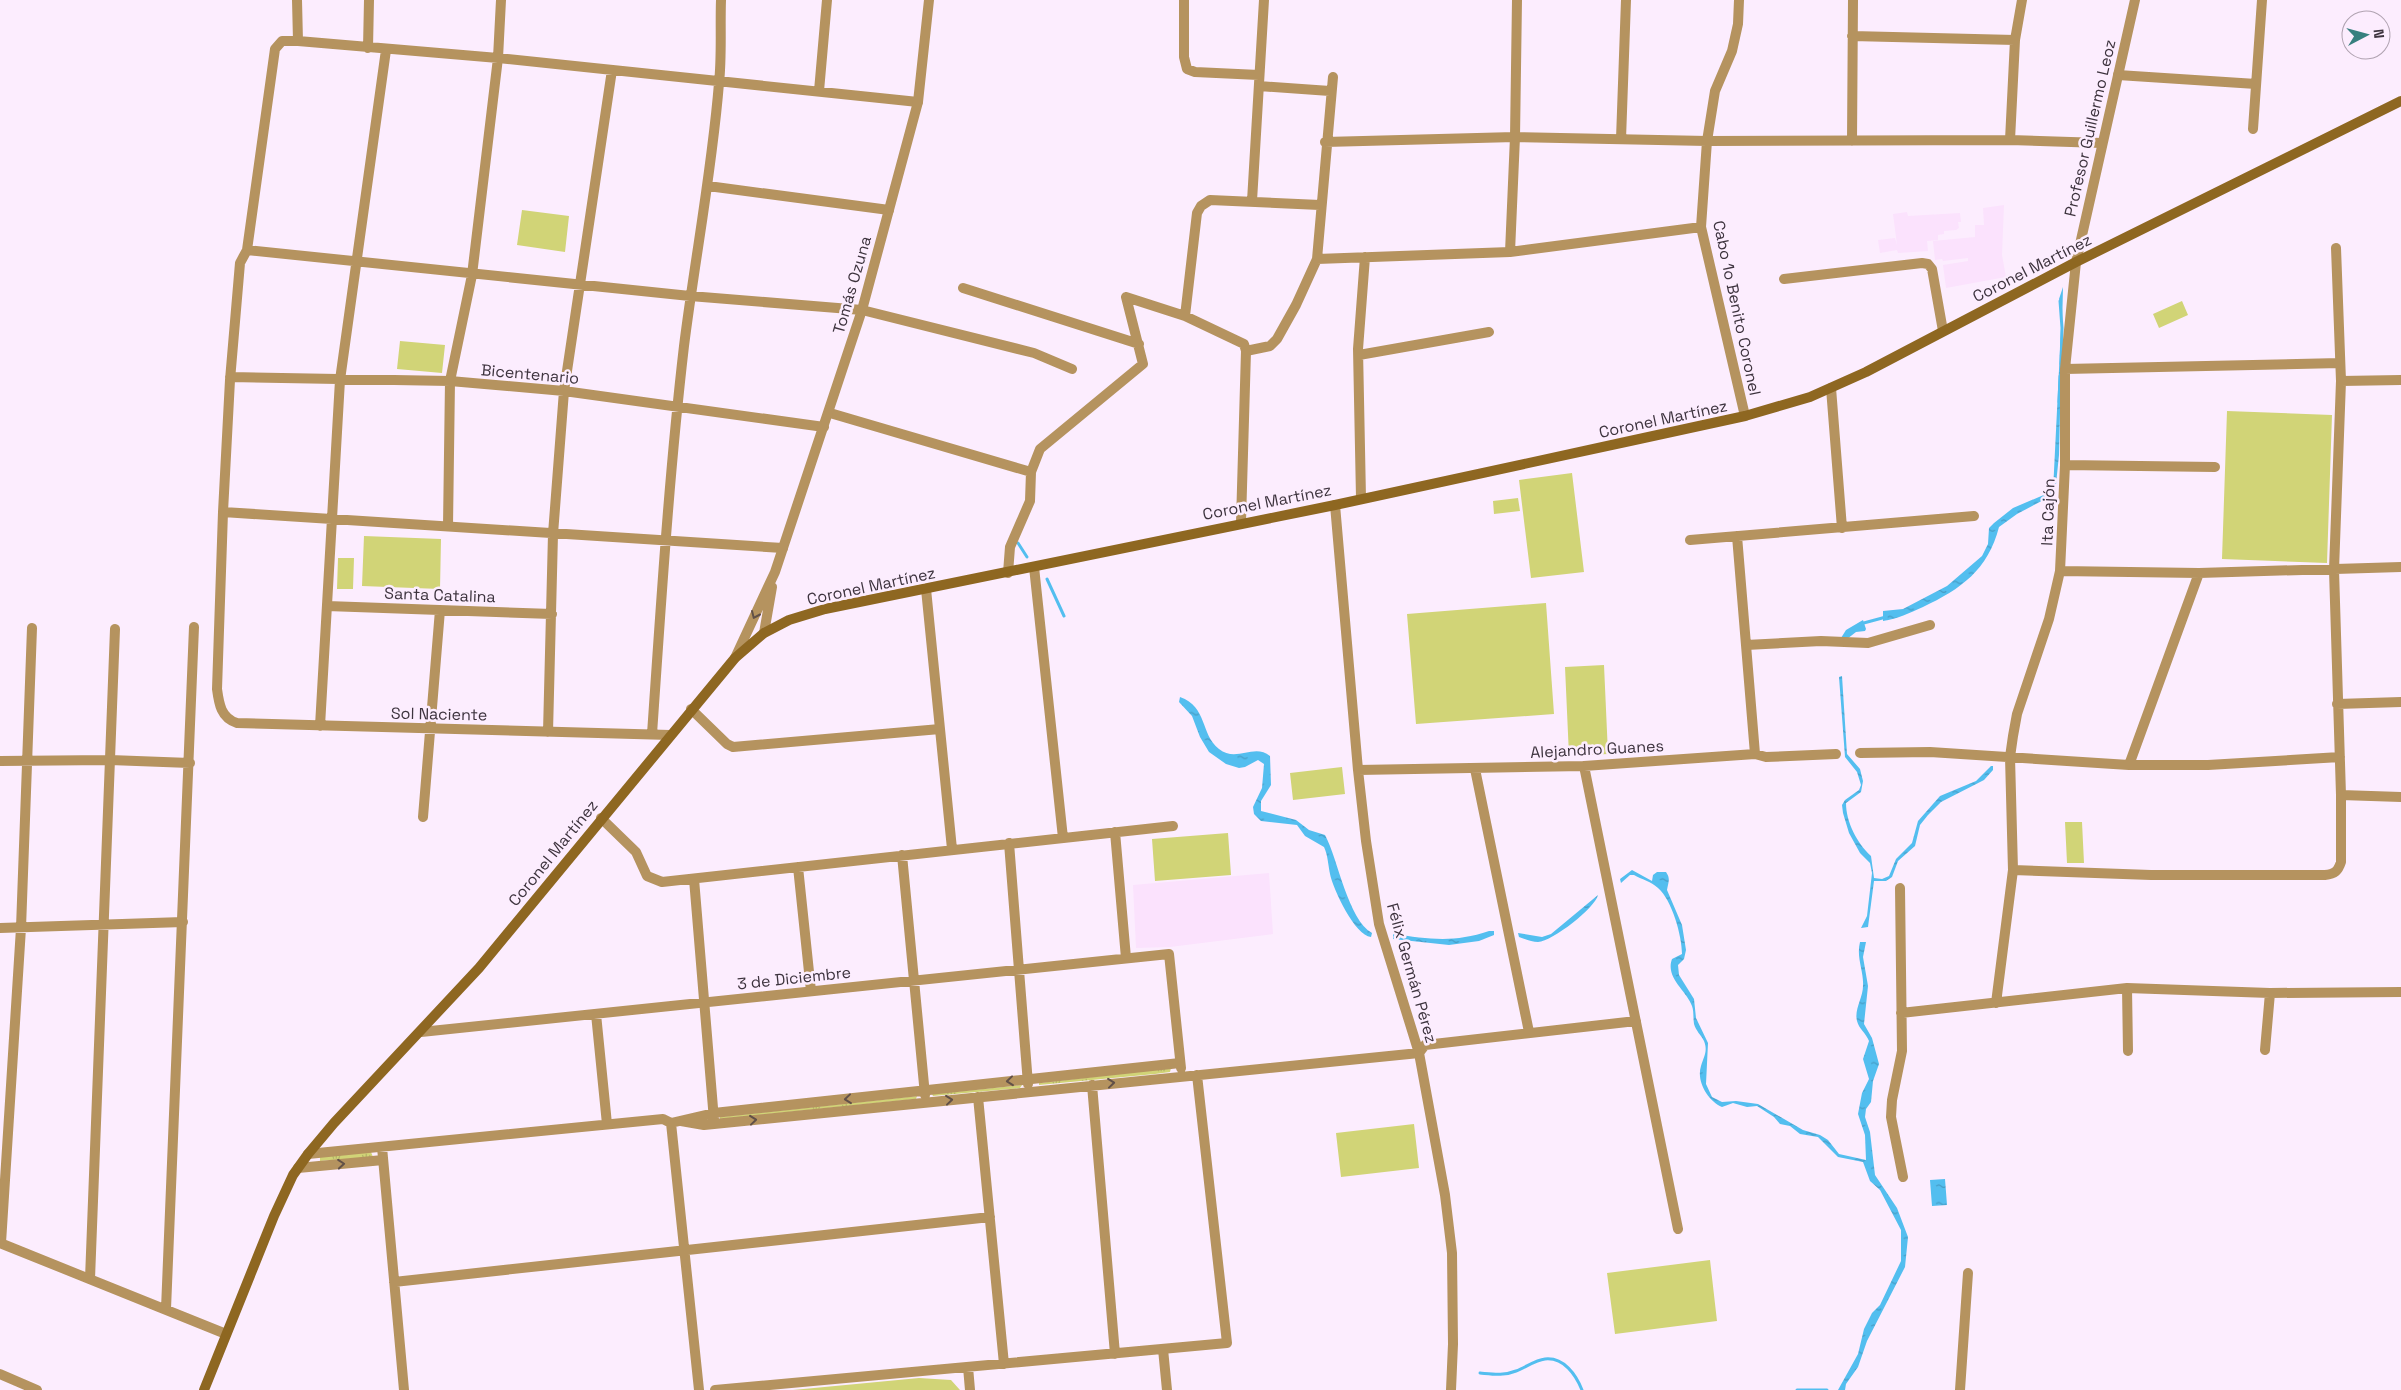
<svg xmlns="http://www.w3.org/2000/svg" width="2401" height="1390" font-family="'Space Grotesk',sans-serif">
	<style>
		.built { fill: #fbe2fd }
		.grass { fill: url(#grass-tufts) }
		.park { fill: #d1d477 }
		.water { fill: url(#water-ripples) }
		.lines { fill: none; stroke-linecap: round; stroke-linejoin: round }
		.stream { stroke: #53beef; stroke-width: 3 }
		.minor { stroke: #b5935f; stroke-width: 10 }
		.tertiary { stroke: #b5935f; stroke-width: 10 }
		.secondary { stroke: #8e6721; stroke-width: 10 }
		.oneway { stroke: #615048 }
		.labels { text-anchor: middle; dominant-baseline: central; stroke-width: 5; stroke-linejoin: round; paint-order: stroke }
		.street-label { font-size: 16px; fill: #3d333e; stroke: #fcedfe }
	</style>
	<defs>
		<pattern id="grass-tufts" width="24" height="20" patternUnits="userSpaceOnUse" patternTransform="scale(1.25)"><rect width="24" height="20" fill="#d1d477"/><path d="M3 7l-1-3M5 7V3M7 7l1-3M15 17l-1-3M17 17v-4M19 17l1-3" fill="none" stroke="#b4b668"/></pattern>
		<pattern id="water-ripples" width="26" height="14" patternUnits="userSpaceOnUse" patternTransform="scale(1.25)"><rect width="26" height="14" fill="#53beef"/><path d="M2 4q2-2 4 0t4 0M15 11q2-2 4 0t4 0" fill="none" stroke="#469bc3"/></pattern>
	</defs>
	<rect width="100%" height="100%" fill="#fcedfe"/>
	<path class="built" d="M 2004,205 L 2002,255 L 2006,277 L 1946,288 L 1943,265 L 1968,261 L 1968,258 L 1943,261 L 1942,259 L 1935,260 L 1933,241 L 1975,237 L 1975,225 L 1984,225 L 1983,208 Z
		M 1907,212 L 1908,216 L 1960,213 L 1961,222 L 1958,222 L 1959,228 L 1956,230 L 1944,231 L 1944,234 L 1938,235 L 1938,240 L 1927,241 L 1928,251 L 1898,253 L 1897,250 L 1880,253 L 1878,240 L 1895,238 L 1897,245 L 1893,214 Z
		M 1269,873 L 1273,934 L 1170,947 L 1136,948 L 1133,885 Z"/>
	<path class="grass" d="M 1171,1068 L 1170,1072 L 1155,1074 L 1039,1085 L 1039,1083 Z
		M 1022,1085 L 1020,1088 L 933,1096 L 932,1094 Z
		M 917,1096 L 916,1099 L 720,1119 L 720,1117 Z
		M 371,1152 L 373,1157 L 320,1161 L 320,1157 Z"/>
	<path class="park" d="M 522,210 L 569,216 L 565,252 L 517,245 Z
		M 2182,301 L 2188,315 L 2159,328 L 2153,314 Z
		M 400,341 L 445,345 L 442,373 L 397,369 Z
		M 2227,411 L 2332,415 L 2327,563 L 2222,559 Z
		M 1572,473 L 1584,572 L 1531,578 L 1519,480 Z
		M 1518,498 L 1520,511 L 1494,514 L 1493,501 Z
		M 364,536 L 441,539 L 440,589 L 362,586 Z
		M 338,558 L 354,558 L 353,589 L 337,589 Z
		M 1546,603 L 1554,714 L 1416,724 L 1407,614 Z
		M 1604,665 L 1608,754 L 1569,756 L 1565,667 Z
		M 1342,767 L 1345,794 L 1293,800 L 1290,773 Z
		M 2065,822 L 2082,822 L 2084,863 L 2067,863 Z
		M 1228,833 L 1231,875 L 1155,881 L 1152,839 Z
		M 1414,1124 L 1419,1168 L 1341,1177 L 1336,1133 Z
		M 1710,1260 L 1717,1321 L 1615,1334 L 1607,1273 Z
		M 919,1378 L 951,1380 L 960,1390 L 793,1390 Z"/>
	<path class="water" d="M 2063,287 L 2059,455 L 2055,494 L 2017,514 L 1999,527 C 1988,570 1961,589 1923,607 C 1909,613 1898,619 1883,621 L 1883,611 L 1903,609 L 1947,586 L 1982,556 L 1988,544 L 1989,528 L 1994,523 L 2013,508 L 2053,491 L 2062,309 L 2059,299 Z
		M 1863,620 L 1866,629 L 1865,631 L 1856,632 L 1847,639 L 1841,638 L 1846,630 Z
		M 1842,676 L 1847,754 L 1860,769 L 1863,781 L 1861,792 L 1846,803 C 1846,822 1857,843 1871,856 L 1874,878 L 1882,879 L 1889,876 L 1896,859 L 1912,843 L 1918,821 L 1940,796 L 1976,781 L 1991,766 L 1993,766 L 1993,770 L 1984,780 L 1941,802 L 1928,815 L 1920,825 L 1915,846 L 1898,861 L 1892,877 L 1886,881 L 1874,881 L 1868,927 L 1861,928 L 1867,916 L 1872,873 L 1870,863 L 1860,853 L 1849,833 L 1843,813 L 1842,805 L 1845,800 L 1859,790 L 1861,785 L 1857,772 L 1845,757 L 1839,677 Z
		M 1180,697 C 1208,707 1200,734 1219,749 C 1236,763 1254,743 1270,756 L 1271,785 L 1261,801 L 1261,811 L 1296,820 L 1309,830 L 1325,835 C 1338,859 1348,920 1372,933 L 1371,937 C 1355,936 1333,889 1330,874 C 1328,864 1328,856 1324,847 L 1305,836 L 1297,825 L 1261,821 L 1254,814 L 1253,807 L 1262,788 L 1264,764 L 1258,760 L 1245,767 L 1239,768 L 1226,764 L 1209,752 L 1200,737 L 1192,716 L 1179,702 Z
		M 1632,870 L 1652,881 L 1653,875 L 1657,872 L 1666,872 C 1671,879 1668,883 1667,890 L 1682,925 L 1686,950 L 1684,959 L 1678,965 L 1679,975 L 1694,999 L 1696,1018 L 1708,1043 L 1706,1084 L 1712,1097 L 1722,1102 L 1736,1101 L 1758,1104 L 1803,1130 L 1820,1135 L 1828,1140 L 1839,1154 L 1866,1160 L 1865,1135 L 1858,1114 L 1862,1093 L 1869,1079 L 1863,1059 L 1869,1041 C 1866,1033 1859,1029 1857,1021 C 1854,1009 1863,998 1863,986 C 1864,971 1856,958 1860,942 L 1866,942 L 1863,957 L 1868,986 L 1864,1024 L 1872,1038 L 1879,1064 L 1873,1081 L 1871,1102 L 1866,1109 L 1865,1117 L 1870,1132 L 1875,1175 L 1897,1208 L 1908,1237 L 1905,1267 L 1867,1341 L 1858,1367 L 1846,1384 L 1845,1390 L 1838,1390 L 1858,1354 L 1864,1329 L 1872,1313 L 1880,1305 L 1901,1261 L 1901,1230 L 1880,1190 L 1870,1181 L 1863,1162 L 1838,1157 L 1818,1137 L 1800,1134 L 1790,1126 L 1780,1124 L 1774,1117 L 1757,1106 L 1747,1107 L 1733,1103 L 1722,1107 C 1708,1101 1696,1081 1701,1066 C 1704,1056 1708,1051 1704,1041 C 1701,1035 1696,1031 1694,1024 C 1693,1018 1694,1011 1692,1006 C 1687,991 1665,978 1672,959 L 1682,954 C 1682,936 1672,900 1658,888 C 1652,882 1641,879 1634,875 L 1630,875 L 1621,883 L 1620,879 Z
		M 1598,895 C 1595,908 1553,941 1538,942 C 1532,942 1525,939 1519,937 L 1518,933 L 1542,937 L 1551,934 Z
		M 1489,931 L 1494,931 L 1494,935 L 1479,941 L 1449,945 L 1393,939 L 1393,934 C 1429,939 1454,943 1489,931 Z
		M 1945,1179 L 1947,1205 L 1932,1206 L 1930,1180 Z"/>
	<g class="lines">
		<path class="stream" d="M 2060,301 L 2062,328 L 2061,364
			M 2059,402 L 2060,376
			M 1018,543 L 1027,557
			M 1047,579 L 1064,616
			M 1860,624 L 1886,617
			M 1480,1373 C 1492,1374 1504,1376 1516,1371 C 1525,1368 1535,1360 1545,1359 C 1564,1357 1576,1375 1582,1390
			M 1797,1390 L 1827,1390"/>
		<path class="minor" d="M 297,0 L 298,41
			M 1184,0 L 1184,57 L 1187,69 L 1195,72 L 1259,75
			M 1739,0 L 1738,24 L 1732,51 L 1715,91 L 1707,141 L 1701,227 L 1745,416
			M 1852,36 L 2015,40
			M 368,48 L 369,0
			M 2118,75 L 2256,84
			M 1259,86 L 1330,91
			M 819,91 L 827,0
			M 2253,129 L 2262,0
			M 1621,139 L 1626,0
			M 2010,140 L 2015,40 L 2022,0
			M 1852,141 L 1853,0
			M 1325,142 L 1515,137 L 1707,141 L 2010,140 L 2102,143
			M 708,186 L 889,210
			M 1252,201 L 1264,0
			M 247,250 L 690,296 L 862,310 L 1034,353 L 1072,369
			M 1510,252 L 1515,137 L 1517,0
			M 1317,259 L 1510,252 L 1701,227
			M 1784,279 L 1922,263 L 1928,264 L 1932,269 L 1943,331
			M 963,288 L 1139,344
			M 1126,297 L 1185,316 L 1244,344 L 1246,351 L 1241,522
			M 1185,316 L 1197,213 L 1201,206 L 1210,200 L 1320,205
			M 1246,351 L 1270,346 L 1277,339 L 1296,305 L 1317,259 L 1333,77
			M 1359,355 L 1489,332
			M 2065,369 L 2340,363
			M 230,377 L 450,381 L 564,391 L 824,427
			M 2341,381 L 2401,380
			M 1831,388 L 1842,528
			M 830,413 L 1031,472
			M 2065,465 L 2215,467
			M 1361,498 L 1358,349 L 1365,257
			M 1335,505 L 1358,770 L 1366,841 L 1379,924 L 1419,1053 L 1445,1195 L 1452,1253 L 1453,1344 L 1451,1390
			M 223,512 L 783,548
			M 448,526 L 450,381 L 472,275 L 498,58 L 501,0
			M 1737,536 L 1755,754
			M 1690,540 L 1974,516
			M 1034,567 L 1063,838
			M 2060,571 L 2199,573 L 2401,567
			M 1008,573 L 1010,547 L 1030,501 L 1031,472 L 1040,449 L 1143,364 L 1126,297
			M 926,589 L 952,849
			M 327,606 L 552,614
			M 1746,645 L 1821,641 L 1868,643 L 1930,625
			M 2337,704 L 2401,702
			M 691,709 L 727,744 L 733,747 L 940,729
			M 320,726 L 340,380 L 386,50
			M 548,732 L 553,534 L 564,391 L 612,70
			M 652,734 C 661,604 669,475 684,346 C 695,258 712,171 719,83 C 722,56 720,28 721,0
			M 670,735 L 237,723 C 221,718 219,704 217,689 L 223,512 L 230,380 L 240,263 L 247,250 L 275,49 L 282,41 L 298,41 L 498,58 L 918,102
			M 1860,753 L 1930,752 L 2129,765 L 2208,765 L 2340,757
			M 0,761 L 110,760 L 190,763
			M 2129,765 L 2199,573
			M 1584,766 L 1678,1229
			M 1475,769 L 1529,1032
			M 1358,770 L 1584,766 L 1755,754 L 1766,757 L 1836,754
			M 2341,795 L 2401,797
			M 423,817 L 440,610
			M 601,818 L 636,852 L 647,876 L 662,882 L 1173,826
			M 1115,832 L 1126,958
			M 1009,843 L 1028,1084
			M 902,855 L 925,1095
			M 798,867 L 811,991
			M 2013,870 L 2151,875 L 2325,875 C 2335,874 2338,871 2341,862 L 2341,795 L 2334,570 L 2341,381 L 2336,248
			M 694,879 L 714,1120
			M 1900,888 L 1902,1051 L 1892,1100 L 1891,1117 L 1903,1177
			M 0,928 L 183,922
			M 2127,988 L 2128,1051
			M 1996,1003 L 2013,870 L 2010,757 L 2013,736 L 2017,714 L 2049,619 L 2060,571 L 2065,465 L 2065,369 L 2076,262
			M 1901,1013 L 2127,988 L 2270,993 L 2401,992
			M 596,1014 L 607,1124
			M 421,1032 L 1169,954 L 1181,1068
			M 2265,1050 L 2270,993
			M 1092,1085 L 1115,1354
			M 978,1097 L 1004,1364
			M 681,1121 L 704,1125 L 1419,1053 L 1425,1045 L 1636,1021
			M 671,1123 L 699,1390
			M 382,1147 L 404,1390
			M 308,1154 L 663,1119 L 671,1123 L 714,1113 L 1180,1063
			M 298,1168 L 383,1160
			M 0,1243 L 226,1334
			M 1,1243 L 21,928 L 32,628
			M 90,1279 L 115,629
			M 394,1282 L 990,1217
			M 166,1309 L 194,627
			M 1163,1349 L 1167,1390
			M 968,1367 L 970,1390
			M 0,1374 L 37,1390
			M 715,1390 L 1227,1343 L 1197,1075
			M 1960,1390 L 1968,1273"/>
		<path class="tertiary" d="M 2076,262 L 2135,0
			M 764,633 L 772,587
			M 735,658 L 775,572 L 862,310 L 918,102 L 929,0"/>
		<path class="secondary" d="M 204,1390 L 274,1216 L 293,1175 L 308,1154 L 334,1123 L 479,968 L 735,658 L 764,633 L 789,620 L 825,609 L 1335,505 L 1630,441 L 1745,416 L 1810,397 L 1866,372 L 2076,262 L 2401,101"/>
	</g>
	<defs><path id="oneway-chevron" d="M-2-3.5L2.5 0L-2 3.5" fill="none" stroke-width="1.6" stroke-linecap="round" stroke-linejoin="round" transform="scale(1.25)"/></defs>
	<g class="oneway">
		<use href="#oneway-chevron" transform="translate(755 615) rotate(114)"/>
		<use href="#oneway-chevron" transform="translate(1010 1081) rotate(174)"/>
		<use href="#oneway-chevron" transform="translate(1111 1083) rotate(-6)"/>
		<use href="#oneway-chevron" transform="translate(848 1099) rotate(174)"/>
		<use href="#oneway-chevron" transform="translate(949 1100) rotate(-6)"/>
		<use href="#oneway-chevron" transform="translate(753 1120) rotate(-6)"/>
		<use href="#oneway-chevron" transform="translate(341 1164) rotate(-5)"/>
	</g>
	<g class="labels">
		<g class="street-label">
			<text transform="translate(2090 128) rotate(-77)">Profesor Guillermo Leoz</text>
			<text transform="translate(2032 268) rotate(-27)">Coronel Martínez</text>
			<text transform="translate(852 285) rotate(-74)">Tomás Ozuna</text>
			<text transform="translate(1737 308) rotate(78)">Cabo 1o Benito Coronel</text>
			<text transform="translate(530 374) rotate(5)">Bicentenario</text>
			<text transform="translate(1663 419) rotate(-12)">Coronel Martínez</text>
			<text transform="translate(1267 502) rotate(-11)">Coronel Martínez</text>
			<text transform="translate(2048 512) rotate(-88)">Ita Cajón</text>
			<text transform="translate(871 586) rotate(-12)">Coronel Martínez</text>
			<text transform="translate(440 595) rotate(2)">Santa Catalina</text>
			<text transform="translate(439 714) rotate(1)">Sol Naciente</text>
			<text transform="translate(1597 749) rotate(-3)">Alejandro Guanes</text>
			<text transform="translate(553 853) rotate(-51)">Coronel Martínez</text>
			<text transform="translate(1412 973) rotate(74)">Félix Germán Pérez</text>
			<text transform="translate(794 978) rotate(-6)">3 de Diciembre</text>
		</g>
	</g>
	<g transform="translate(2366 35) rotate(84)"><circle r="24" fill="#fcedfe" stroke="#b0a3b1"/>
	<path d="M0-4L9 19L0 12L-9 19Z" fill="#37807f"/>
	<text y="-8" font-size="14" font-weight="bold" text-anchor="middle" fill="#3d333e">N</text>
	</g>
</svg>
